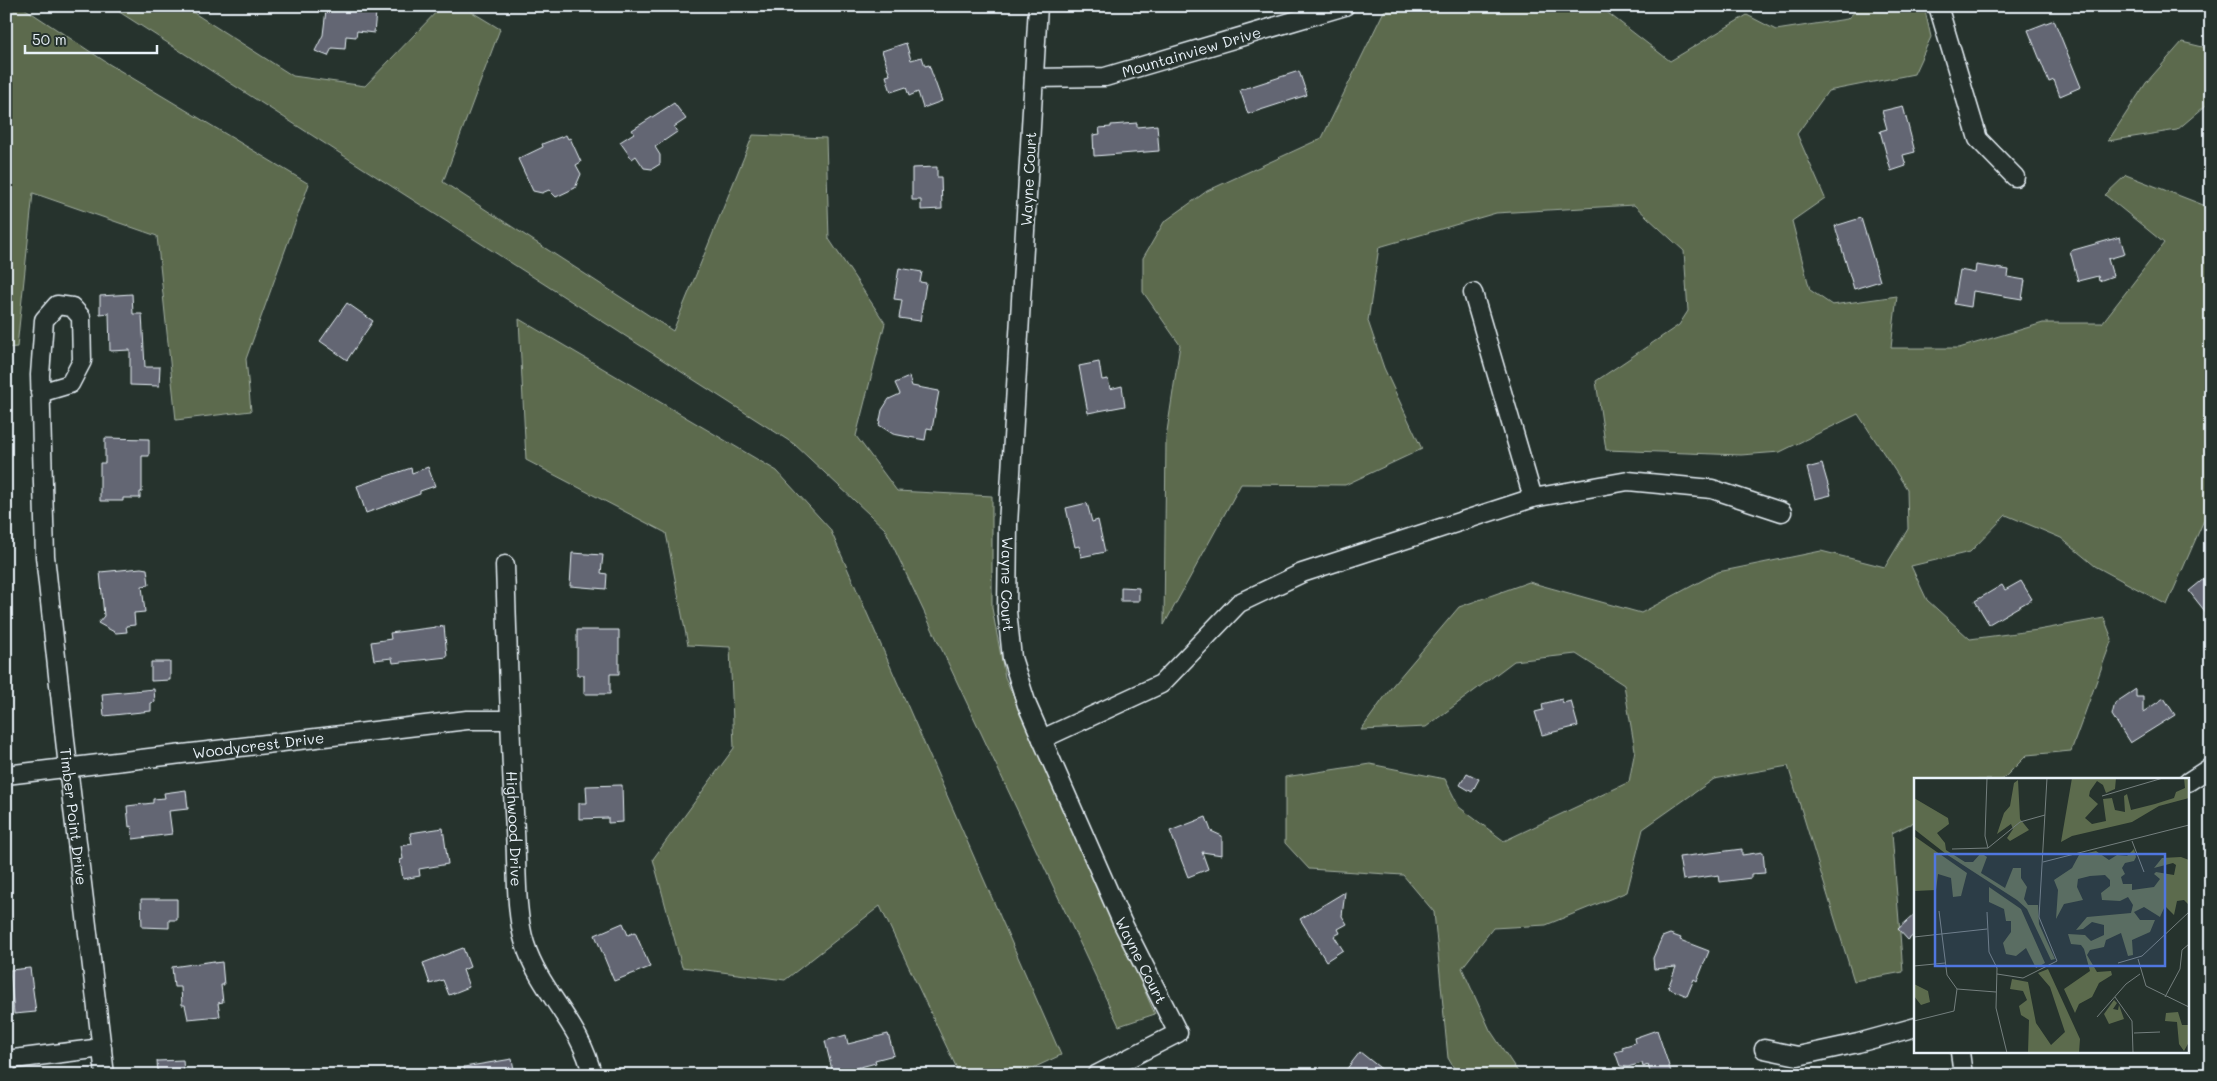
<svg xmlns="http://www.w3.org/2000/svg" width="2217" height="1081" font-family="Mali,sans-serif">
	<style>
		.green { fill: #5c6b4d; stroke: #a2aea2 }
		.building { fill: #646673; stroke: #e8f1f8 }
		.lines { fill: none; stroke-linecap: round; stroke-linejoin: round }
		.minor-casing { stroke: #e8f1f8; stroke-width: 21 }
		.minor { stroke: #26332d; stroke-width: 18 }
		.labels { text-anchor: middle; dominant-baseline: central; stroke-width: 4.5; stroke-linejoin: round; paint-order: stroke }
		.street-label { font-size: 15px; fill: #e8f1f8; stroke: #26332d }
		.inset-road { fill: none; stroke: #747f7e; stroke-width: 1 }
		.view { fill: #5077e0; fill-opacity: 0.15; stroke: #5077e0; stroke-width: 2.5 }
		.inset-edge { fill: none; stroke: #e8f1f8; stroke-width: 2.5 }
	</style>
	<rect width="100%" height="100%" fill="#26332d"/>
	<filter id="ink" filterUnits="userSpaceOnUse"><feTurbulence type="fractalNoise" baseFrequency=".02" numOctaves="2"/><feDisplacementMap in="SourceGraphic" scale="10" xChannelSelector="R" yChannelSelector="G"/><feConvolveMatrix kernelMatrix="1 2 1 2 8 2 1 2 1" color-interpolation-filters="sRGB"/></filter>
	<g filter="url(#ink)">
		<path class="green" d="M 6,6 L 21,6 L 109,64 L 309,184 L 246,359 L 251,411 L 176,420 L 157,236 L 33,193 L 17,347 L 6,348 Z
			M 110,6 L 183,6 L 293,76 L 365,86 L 442,6 L 462,6 L 500,29 L 443,182 L 673,331 L 753,135 L 826,138 L 829,239 L 885,323 L 856,436 L 897,491 L 992,496 L 992,608 L 1005,677 L 1155,1014 L 1119,1026 L 885,529 L 794,444 Z
			M 1407,6 L 1599,6 L 1670,61 L 1747,15 L 1776,30 L 1847,19 L 1861,6 L 1924,6 L 1931,37 L 1914,74 L 1828,91 L 1797,134 L 1825,198 L 1792,221 L 1810,290 L 1832,305 L 1897,296 L 1891,348 L 1959,348 L 2043,323 L 2102,323 L 2164,243 L 2105,195 L 2126,175 L 2211,208 L 2211,504 L 2167,605 L 2095,566 L 2061,538 L 2006,515 L 1970,552 L 1911,566 L 1927,600 L 1970,639 L 2038,630 L 2104,618 L 2112,639 L 2071,751 L 2027,755 L 2002,780 L 1916,780 L 1916,821 L 1892,833 L 1903,972 L 1854,981 L 1788,766 L 1714,779 L 1643,829 L 1627,892 L 1546,925 L 1493,928 L 1462,968 L 1490,1030 L 1520,1075 L 1458,1075 L 1448,1058 L 1434,912 L 1403,875 L 1309,869 L 1285,843 L 1285,777 L 1370,764 L 1445,779 L 1459,807 L 1504,841 L 1629,782 L 1635,750 L 1624,685 L 1576,654 L 1514,661 L 1426,727 L 1361,730 L 1393,685 L 1459,607 L 1529,582 L 1641,613 L 1718,572 L 1821,551 L 1885,567 L 1908,529 L 1907,489 L 1858,414 L 1780,452 L 1741,455 L 1606,450 L 1596,381 L 1679,325 L 1688,311 L 1684,251 L 1634,205 L 1496,213 L 1379,247 L 1368,321 L 1384,368 L 1422,449 L 1345,485 L 1241,484 L 1164,625 L 1166,438 L 1180,345 L 1143,292 L 1143,258 L 1164,222 L 1207,191 L 1322,138 L 1384,11 Z
			M 2182,42 L 2211,49 L 2211,101 L 2177,130 L 2108,141 L 2146,83 Z
			M 519,319 L 777,471 L 830,529 L 1061,1055 L 1018,1075 L 960,1075 L 880,906 L 785,980 L 682,967 L 653,859 L 734,748 L 730,647 L 688,645 L 666,533 L 526,460 Z"/>
		<path class="building" d="M 336,8 L 376,12 L 374,33 L 357,31 L 356,37 L 346,36 L 345,49 L 332,48 L 328,56 L 315,51 L 323,35 L 326,10 L 335,11 Z
			M 2054,20 L 2081,87 L 2060,96 L 2054,80 L 2049,82 L 2028,30 Z
			M 906,43 L 911,60 L 922,57 L 925,66 L 929,65 L 942,101 L 923,108 L 918,92 L 909,96 L 906,87 L 891,92 L 886,76 L 890,75 L 882,51 Z
			M 1299,71 L 1307,95 L 1248,114 L 1240,90 Z
			M 674,103 L 686,119 L 674,127 L 677,132 L 655,147 L 660,155 L 660,164 L 652,169 L 644,168 L 636,156 L 632,159 L 620,142 L 634,133 L 632,130 Z
			M 1903,106 L 1915,152 L 1903,155 L 1906,166 L 1891,171 L 1880,131 L 1887,129 L 1882,111 Z
			M 1137,123 L 1137,127 L 1157,125 L 1159,151 L 1094,156 L 1093,135 L 1100,134 L 1099,128 L 1111,127 L 1111,125 Z
			M 566,135 L 568,139 L 570,138 L 581,162 L 576,165 L 581,174 L 575,188 L 556,197 L 549,190 L 542,193 L 533,191 L 518,159 L 543,147 L 542,144 Z
			M 937,167 L 937,177 L 941,177 L 942,209 L 921,210 L 921,200 L 912,200 L 912,168 Z
			M 1861,218 L 1880,281 L 1854,289 L 1835,226 Z
			M 2120,237 L 2125,254 L 2108,259 L 2113,276 L 2099,281 L 2098,276 L 2078,281 L 2070,251 Z
			M 1976,265 L 2009,270 L 2008,277 L 2025,280 L 2022,299 L 1973,291 L 1971,307 L 1954,304 L 1960,270 L 1975,273 Z
			M 899,268 L 922,272 L 920,282 L 926,283 L 920,321 L 899,318 L 902,300 L 894,299 Z
			M 132,294 L 133,314 L 142,314 L 145,367 L 160,367 L 159,386 L 130,385 L 130,350 L 110,351 L 109,313 L 100,314 L 100,296 Z
			M 347,303 L 373,321 L 347,360 L 320,341 Z
			M 1099,362 L 1102,380 L 1108,379 L 1110,389 L 1122,386 L 1125,406 L 1088,413 L 1079,366 Z
			M 909,377 L 912,386 L 939,391 L 932,429 L 927,428 L 925,440 L 893,434 L 879,425 L 882,410 L 889,399 L 900,394 L 895,383 Z
			M 105,438 L 149,439 L 149,456 L 142,456 L 142,492 L 140,492 L 140,498 L 123,498 L 123,501 L 100,501 L 100,463 L 105,463 Z
			M 1822,464 L 1831,495 L 1815,499 L 1807,468 Z
			M 428,467 L 435,486 L 420,491 L 420,494 L 366,513 L 357,486 L 411,468 L 412,473 Z
			M 1087,503 L 1092,522 L 1098,520 L 1105,552 L 1081,557 L 1079,546 L 1075,547 L 1066,508 Z
			M 572,553 L 603,555 L 601,573 L 607,574 L 606,589 L 570,586 Z
			M 141,568 L 147,569 L 149,585 L 142,586 L 145,612 L 134,613 L 135,625 L 126,626 L 127,632 L 116,633 L 98,623 L 104,616 L 100,572 Z
			M 2211,573 L 2211,619 L 2189,591 Z
			M 2021,581 L 2032,599 L 1989,624 L 1975,601 L 2002,585 L 2005,590 Z
			M 1121,587 L 1139,588 L 1139,601 L 1121,601 Z
			M 444,626 L 447,657 L 393,663 L 392,658 L 374,660 L 371,642 L 391,639 L 390,633 Z
			M 577,630 L 619,630 L 619,674 L 610,674 L 610,694 L 584,694 L 584,675 L 577,675 Z
			M 151,662 L 170,662 L 170,680 L 151,681 Z
			M 154,689 L 155,702 L 151,703 L 151,711 L 104,716 L 102,694 Z
			M 2136,689 L 2136,697 L 2143,697 L 2143,712 L 2164,698 L 2175,715 L 2130,743 L 2112,715 L 2115,703 Z
			M 1562,699 L 1563,703 L 1571,701 L 1578,726 L 1542,735 L 1535,712 L 1543,710 L 1542,704 Z
			M 1467,773 L 1479,779 L 1472,792 L 1460,785 Z
			M 622,785 L 623,822 L 608,823 L 608,818 L 579,819 L 579,803 L 587,803 L 586,786 Z
			M 186,790 L 188,809 L 169,811 L 172,834 L 133,839 L 131,826 L 129,827 L 127,806 L 153,803 L 153,799 L 165,798 L 164,793 Z
			M 1206,817 L 1211,831 L 1222,836 L 1222,855 L 1202,852 L 1208,869 L 1188,877 L 1170,831 Z
			M 443,828 L 448,864 L 419,869 L 420,876 L 403,879 L 400,860 L 403,859 L 401,846 L 412,844 L 410,833 Z
			M 1742,849 L 1742,855 L 1763,852 L 1765,873 L 1751,874 L 1751,878 L 1720,882 L 1719,875 L 1683,880 L 1679,857 Z
			M 1345,892 L 1342,916 L 1347,924 L 1338,929 L 1340,933 L 1334,936 L 1343,950 L 1326,961 L 1300,919 Z
			M 141,899 L 177,899 L 177,920 L 169,920 L 169,928 L 142,927 Z
			M 1916,913 L 1916,933 L 1908,940 L 1898,929 Z
			M 623,923 L 628,935 L 635,932 L 650,967 L 614,981 L 595,935 Z
			M 1670,934 L 1681,938 L 1680,940 L 1709,951 L 1697,981 L 1694,979 L 1687,996 L 1668,988 L 1676,967 L 1654,969 L 1653,958 L 1662,937 Z
			M 463,948 L 470,967 L 463,970 L 469,987 L 449,995 L 443,980 L 430,984 L 423,963 Z
			M 214,961 L 214,963 L 222,962 L 224,985 L 221,985 L 223,1002 L 218,1003 L 220,1016 L 188,1019 L 185,1005 L 182,1005 L 181,987 L 174,987 L 172,967 Z
			M 30,968 L 36,1012 L 14,1014 L 10,970 Z
			M 1657,1030 L 1672,1075 L 1651,1075 L 1648,1065 L 1643,1067 L 1642,1063 L 1628,1067 L 1620,1066 L 1615,1052 L 1623,1050 L 1622,1047 L 1635,1043 L 1634,1038 Z
			M 888,1034 L 894,1055 L 875,1060 L 876,1063 L 833,1074 L 825,1041 L 846,1035 L 848,1044 Z
			M 1360,1052 L 1389,1075 L 1342,1075 Z
			M 512,1059 L 515,1075 L 465,1075 L 464,1067 Z
			M 183,1060 L 184,1075 L 158,1075 L 157,1061 Z"/>
		<g class="lines">
			<g class="minor-casing">
				<g id="minor">
					<path id="s1" d="M 1038,6 L 1008,525 L 1007,611 L 1012,658 L 1027,705 L 1122,922 L 1178,1033 L 1096,1075"/>
					<path d="M 1938,6 L 1978,139 L 2015,177"/>
					<path id="s2" d="M 1034,78 L 1105,77 L 1345,6"/>
					<path d="M 1473,293 L 1533,498"/>
					<path id="s3" d="M 40,393 L 70,384 L 82,361 L 81,317 L 72,307 L 57,305 L 44,320 L 40,375 L 45,556 L 68,767 L 105,1075"/>
					<path id="s4" d="M 505,565 C 508,654 510,742 515,831 C 517,864 515,913 525,944 C 540,992 582,1025 592,1075"/>
					<path d="M 1042,739 L 1161,684 L 1239,603 L 1302,573 L 1533,498 L 1628,481 L 1712,489 L 1782,512"/>
					<path id="s5" d="M 6,775 L 467,720 L 509,720"/>
					<path d="M 2188,782 L 2211,767"/>
					<path d="M 1764,1049 L 1798,1056 L 1858,1043 L 1916,1027"/>
					<path d="M 1960,1052 L 1963,1075"/>
					<path d="M 6,1060 L 102,1048"/>
				</g>
			</g>
			<use href="#minor" class="minor"/>
		</g>
	</g>
	<g class="labels">
		<g class="street-label">
			<text stroke="none"><textPath href="#s2" startOffset="161">Mountainview Drive</textPath></text>
			<text transform="translate(1028 179) rotate(-87)">Wayne Court</text>
			<text stroke="none"><textPath href="#s1" startOffset="579">Wayne Court</textPath></text>
			<text stroke="none"><textPath href="#s5" startOffset="254">Woodycrest Drive</textPath></text>
			<text stroke="none"><textPath href="#s3" startOffset="648">Timber Point Drive</textPath></text>
			<text stroke="none"><textPath href="#s4" startOffset="264">Highwood Drive</textPath></text>
			<text stroke="none"><textPath href="#s1" startOffset="982">Wayne Court</textPath></text>
		</g>
	</g>
	<g transform="translate(1914 778)">
		<rect width="275" height="275" fill="#26332d"/>
		<path d="M 158,0 L 202,0 L 201,11 L 192,15 L 189,7 L 183,3 L 176,13 L 175,18 L 184,26 L 171,40 L 178,46 L 192,43 L 189,21 L 198,20 L 201,32 L 211,34 L 210,18 L 213,16 L 217,32 L 241,26 L 260,20 L 262,14 L 271,10 L 270,0 L 275,0 L 275,20 L 245,28 L 218,44 L 158,58 L 147,64 ZM 104,2 L 106,41 L 115,52 L 96,63 L 93,60 L 99,51 L 97,46 L 83,56 L 90,35 L 96,28 L 100,5 ZM 0,20 L 34,40 L 35,46 L 23,55 L 31,65 L 32,72 L 51,84 L 59,84 L 67,75 L 73,79 L 67,95 L 91,110 L 99,90 L 107,90 L 107,100 L 113,109 L 110,121 L 114,127 L 124,127 L 125,146 L 141,181 L 137,182 L 113,131 L 103,122 L 32,76 L 0,51 ZM 0,58 L 53,95 L 47,118 L 39,119 L 37,100 L 24,96 L 22,112 L 0,113 ZM 220,71 L 222,79 L 220,83 L 211,85 L 208,90 L 211,96 L 207,99 L 209,106 L 218,106 L 218,112 L 240,109 L 246,101 L 240,96 L 242,94 L 260,97 L 262,87 L 259,85 L 240,90 L 248,80 L 267,79 L 275,82 L 275,127 L 270,122 L 263,123 L 260,137 L 251,128 L 246,139 L 230,129 L 220,134 L 226,142 L 241,142 L 236,154 L 218,162 L 219,177 L 214,178 L 207,155 L 192,162 L 190,169 L 176,172 L 173,177 L 183,194 L 197,193 L 198,197 L 185,205 L 178,219 L 165,226 L 161,235 L 150,211 L 176,193 L 170,171 L 167,167 L 157,166 L 154,156 L 171,157 L 177,163 L 190,157 L 190,147 L 178,144 L 169,151 L 162,152 L 173,139 L 217,135 L 219,127 L 214,119 L 206,123 L 188,122 L 187,115 L 196,108 L 196,102 L 191,97 L 176,98 L 164,101 L 163,109 L 169,122 L 150,126 L 142,141 L 144,112 L 140,102 L 158,90 L 165,77 L 182,73 L 195,82 L 203,77 L 213,78 ZM 75,109 L 107,131 L 131,185 L 122,190 L 112,170 L 102,178 L 92,176 L 89,165 L 97,154 L 97,143 L 92,143 L 90,131 L 75,124 ZM 134,191 L 166,261 L 165,275 L 114,275 L 115,242 L 107,237 L 105,228 L 113,222 L 109,213 L 96,211 L 98,201 L 114,204 L 122,245 L 137,267 L 151,254 L 136,209 L 124,195 ZM 0,206 L 14,213 L 16,224 L 7,227 L 0,218 ZM 200,222 L 203,225 L 199,231 L 204,232 L 205,227 L 210,241 L 195,246 L 190,236 ZM 264,234 L 268,247 L 275,247 L 275,264 L 270,273 L 265,266 L 263,244 L 251,243 L 252,235 Z" fill="#5c6b4d"/>
		<path class="inset-road" d="M 73,0 L 71,58 L 74,70M 188,18 L 249,0M 218,63 L 230,94M 38,71 L 74,70 L 106,44 L 131,37M 129,84 L 275,47M 25,133 L 33,197 L 43,211M 73,134 L 75,174 L 83,190 L 82,230 L 93,275M 0,159 L 73,151M 224,181 L 232,208 L 275,229M 204,185 L 228,178 L 275,134M 0,188 L 31,185M 83,196 L 109,200 L 143,183 L 125,139 L 133,0M 43,211 L 82,214M 201,219 L 218,243 L 219,275M 251,219 L 266,191 L 268,172 L 275,166M 183,239 L 212,206 L 226,196M 0,243 L 40,233 L 43,211M 220,255 L 246,254"/>
		<path class="view" d="M 21,76 L 251,76 L 251,188 L 21,188 Z"/>
		<rect width="275" height="275" class="inset-edge"/>
	</g>
	<rect width="2217" height="1081" fill="none" stroke="#26332d" stroke-width="25"/>
	<rect x="12" y="12" width="2192" height="1056" fill="none" stroke="#e8f1f8" stroke-width="2" filter="url(#ink)"/>
	<path d="M25 45v8h132v-8" fill="none" stroke="#e8f1f8" stroke-width="2.5"/>
	<text x="32" y="45" font-size="15" fill="#e8f1f8" stroke="#26332d" stroke-width="4" paint-order="stroke">50 m</text>
</svg>
